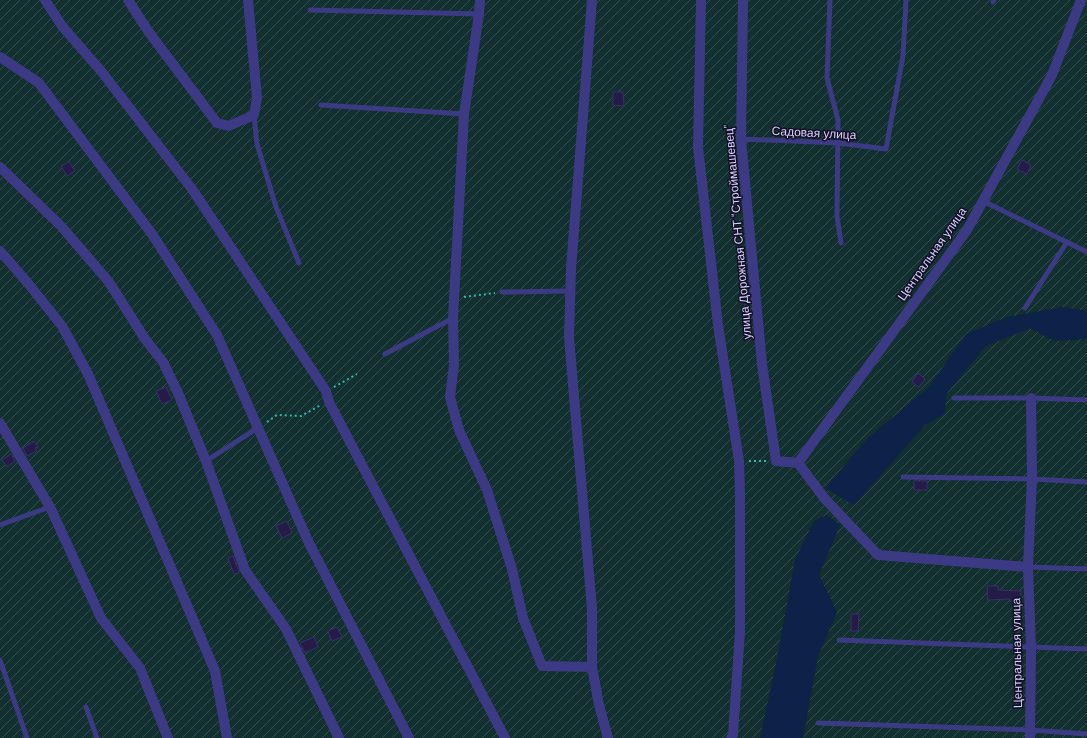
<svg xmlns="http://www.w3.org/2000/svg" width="1087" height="738" font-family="'DM Sans',sans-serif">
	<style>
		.garden { fill: url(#garden-furrows) }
		.water { fill: #0c2248 }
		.building { fill: #241b47; stroke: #3b2d73 }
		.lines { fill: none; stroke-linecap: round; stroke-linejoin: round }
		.path { stroke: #2fb8b0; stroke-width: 2; stroke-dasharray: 2 3; stroke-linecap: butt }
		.lane { stroke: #3d3a85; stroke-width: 5 }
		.street { stroke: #3d3a85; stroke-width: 10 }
		.labels { text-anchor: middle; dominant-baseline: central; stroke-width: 3; stroke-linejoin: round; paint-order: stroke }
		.street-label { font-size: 12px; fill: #d9d4ff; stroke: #130f26 }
	</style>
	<defs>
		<pattern id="garden-furrows" width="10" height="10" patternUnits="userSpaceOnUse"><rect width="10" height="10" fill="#12302f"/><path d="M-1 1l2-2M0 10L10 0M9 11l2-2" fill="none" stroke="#344d4e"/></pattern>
	</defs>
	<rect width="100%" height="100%" fill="#130f26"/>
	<path class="garden" d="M 0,0 L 1087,0 L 1087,738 L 0,738 Z"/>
	<path class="water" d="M 1063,307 L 1087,311 L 1087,339 L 1055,341 L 1030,328 L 986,346 L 947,393 L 944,414 L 925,425 L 854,505 L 825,488 L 868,438 L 929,387 L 966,334 L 1007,317 Z
		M 827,515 L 840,525 L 819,575 L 837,612 L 818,656 L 803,738 L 760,738 L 776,664 L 795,560 L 814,521 Z"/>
	<path class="building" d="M 613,92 L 623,92 L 624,106 L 613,105 Z
		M 1022,160 L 1031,165 L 1027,174 L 1017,169 Z
		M 69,162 L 75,171 L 67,176 L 61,166 Z
		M 918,373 L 925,379 L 919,387 L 912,382 Z
		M 166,387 L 172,400 L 162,404 L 156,391 Z
		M 34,441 L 38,447 L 35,448 L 37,451 L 27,456 L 23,448 Z
		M 11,454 L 15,461 L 7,467 L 2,460 Z
		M 914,481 L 927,481 L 927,490 L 914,490 Z
		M 287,521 L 292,533 L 282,538 L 276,526 Z
		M 233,556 L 239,573 L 234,574 L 228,558 Z
		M 987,586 L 998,586 L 998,590 L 1021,591 L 1020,601 L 1010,601 L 1010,599 L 988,600 Z
		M 851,614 L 859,614 L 858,631 L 851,631 Z
		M 337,627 L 342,637 L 332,641 L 328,631 Z
		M 314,637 L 318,647 L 305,653 L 300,643 Z"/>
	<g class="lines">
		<path class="path" d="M 464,297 L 495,293
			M 334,387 L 357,374
			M 267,422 L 277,415 L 301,416 L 321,405
			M 749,461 L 766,461"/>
		<path class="lane" d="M 830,0 L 827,78 L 838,120 L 837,216 L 841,243
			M 993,2 L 994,0
			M 310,10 L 479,14
			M 321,105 L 464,114
			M 254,115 L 257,144 L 276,207 L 299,263
			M 741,139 L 838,143 L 886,149 L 903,56 L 906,0
			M 983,201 L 1087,252
			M 502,292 L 570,291
			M 1025,308 L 1067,242
			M 385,354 L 453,318
			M 954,398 L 1031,398 L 1087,400
			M 206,461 L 259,427
			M 903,477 L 1032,479 L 1087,482
			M 0,525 L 50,507
			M 1028,567 L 1087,569
			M 839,640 L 1087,649
			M 0,660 L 27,738
			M 86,707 L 97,738
			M 818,723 L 1030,730 L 1087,734"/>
		<path class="street" d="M 45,0 L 62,26 L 101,71 L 192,189 L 326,391 L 329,402 L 505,738
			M 128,0 L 148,31 L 217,123 L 229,126 L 254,115 L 257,98 L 248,0
			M 480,0 L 479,14 L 464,114 L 453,318 L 454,365 L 450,397 L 459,430 L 487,490 L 512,569 L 523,618 L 542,666 L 592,667
			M 592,0 L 571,269 L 569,337 L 592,609 L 592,667 L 599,705 L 608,738
			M 701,0 L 698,147 L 718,325 L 739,461 L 740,496 L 740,631 L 733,735 L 731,738
			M 743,0 L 741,139 L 762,364 L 776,461 L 798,463
			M 0,57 L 39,83 L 152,234 L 217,335 L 308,541 L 409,738
			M 0,167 L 61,226 L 109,282 L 145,339 L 163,362 L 178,393 L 206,461 L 245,570 L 286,629 L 339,738
			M 0,251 L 27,282 L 62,326 L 88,374 L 215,671 L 227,738
			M 0,423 L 50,507 L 101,618 L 140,668 L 168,738
			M 1028,567 L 878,555 L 825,499 L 798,463 L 967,230 L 1052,75 L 1081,0
			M 1030,738 L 1031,648 L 1028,567 L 1032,479 L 1031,398"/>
	</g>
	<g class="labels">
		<g class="street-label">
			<text transform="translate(814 133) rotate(3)">Садовая улица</text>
			<text transform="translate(738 232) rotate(-95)">улица Дорожная СНТ "Строймашевец"</text>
			<text transform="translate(932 254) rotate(-55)">Центральная улица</text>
			<text transform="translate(1017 653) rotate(-91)">Центральная улица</text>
		</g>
	</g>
</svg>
